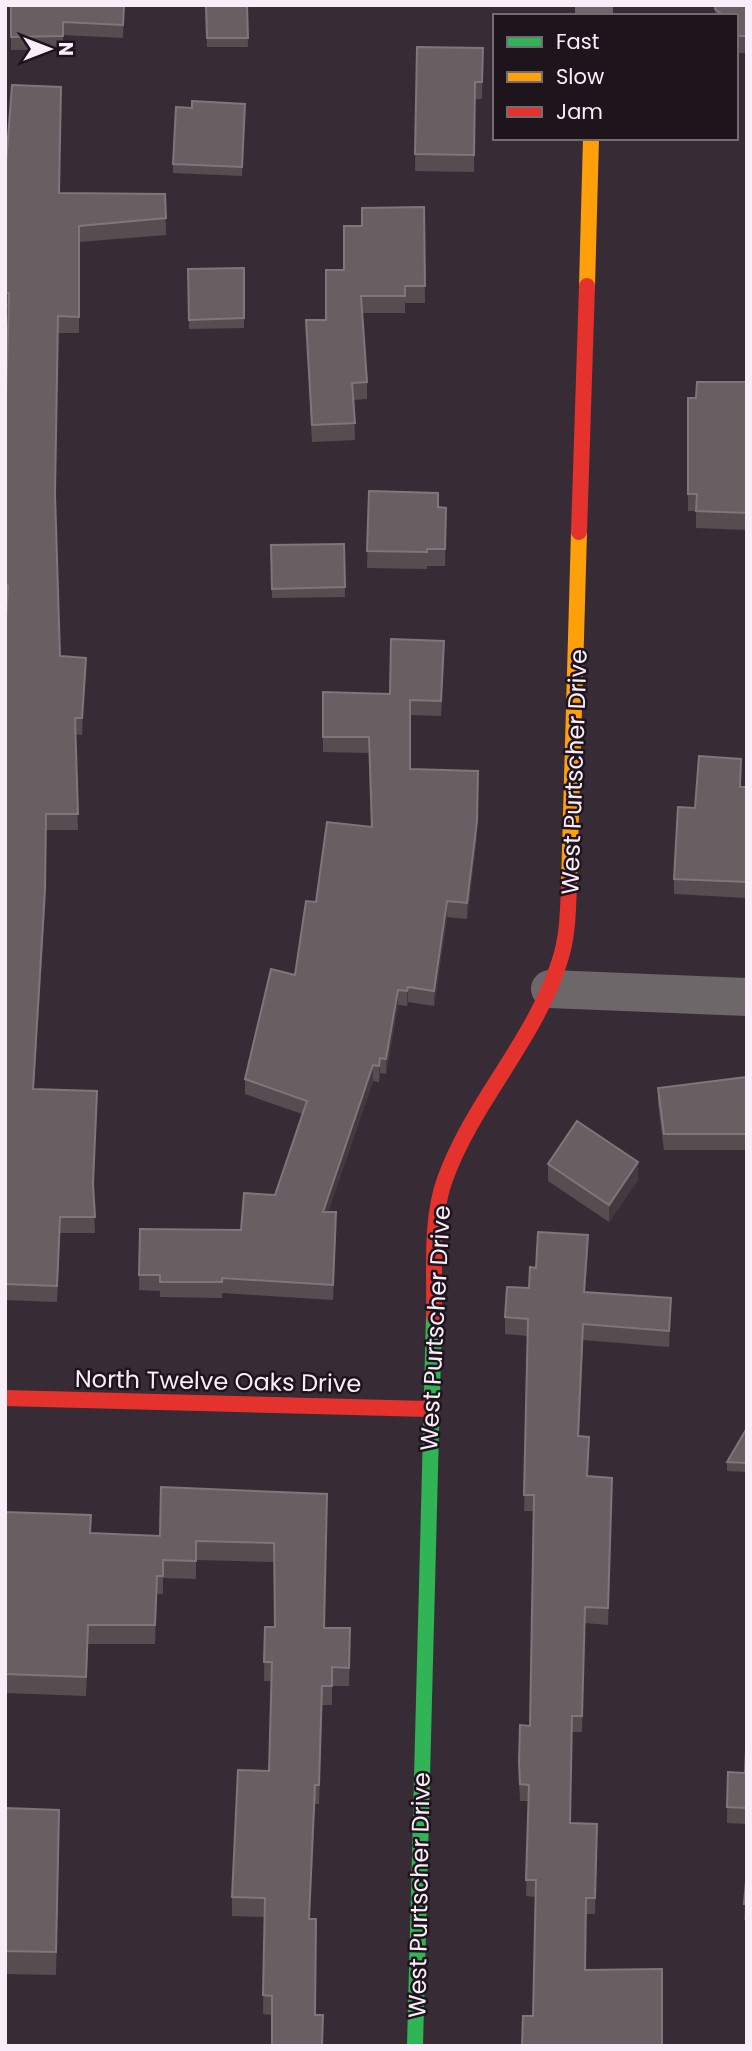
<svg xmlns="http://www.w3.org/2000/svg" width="752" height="2051" font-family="Poppins,sans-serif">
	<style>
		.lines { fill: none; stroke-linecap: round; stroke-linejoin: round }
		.street { stroke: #6e6769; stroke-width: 38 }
		.fast { stroke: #30b455; stroke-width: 16 }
		.slow { stroke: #ff9f0a; stroke-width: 16 }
		.jam { stroke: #e5322d; stroke-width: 16 }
		.wall { fill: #574d50 }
		.shaded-wall { fill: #43393e }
		.building { fill: #695e62; stroke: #80757a; stroke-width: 2 }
		.labels { text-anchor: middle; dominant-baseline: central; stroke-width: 5; stroke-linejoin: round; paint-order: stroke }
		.street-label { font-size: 24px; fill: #faedfa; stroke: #1d141c }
	</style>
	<rect width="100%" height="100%" fill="#372c36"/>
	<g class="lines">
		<path class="street" d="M 594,16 L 594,5
			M 550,989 L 747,997"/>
		<path class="fast" d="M 415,2046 L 434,1316"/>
		<path class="slow" d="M 587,286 L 591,138
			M 569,884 L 579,532"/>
		<path class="jam" d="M 579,532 L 587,286
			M 434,1316 C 435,1272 430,1220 445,1179 C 473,1102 534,1041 559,963 C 568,937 568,911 569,884
			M 5,1398 L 429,1409"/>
	</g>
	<path class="wall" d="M 11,5 L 124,5 L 123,38 L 63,35 L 63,49 L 11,50 Z
		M 206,5 L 247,5 L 248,47 L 207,47 Z
		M 747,5 L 747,53 L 736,53 L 736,16 L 715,16 L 715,9 Z
		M 417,47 L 483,48 L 482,99 L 475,99 L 474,172 L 415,171 Z
		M 245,113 L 242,176 L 173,173 L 173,164 Z
		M 6,164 L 59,193 L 165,194 L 166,235 L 79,242 L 79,333 L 58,333 L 55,500 L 60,656 L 86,674 L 82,735 L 75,734 L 78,830 L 46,830 L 45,906 L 34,1089 L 97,1107 L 93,1190 L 95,1233 L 60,1233 L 57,1302 L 5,1300 L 5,635 L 7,601 L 5,598 L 5,434 L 9,309 L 6,309 Z
		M 424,207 L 425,303 L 405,303 L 405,313 L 362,313 L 367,382 L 367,399 L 354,400 L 355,440 L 312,442 L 306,320 L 326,320 L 344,270 L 362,226 Z
		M 244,268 L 244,328 L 189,329 L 188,269 Z
		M 747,382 L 747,530 L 696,528 L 696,511 L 688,511 L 688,398 L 696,398 Z
		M 369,491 L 446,525 L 445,566 L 427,566 L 427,569 L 367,568 Z
		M 344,544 L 345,597 L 272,598 L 271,545 Z
		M 444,656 L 441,716 L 410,715 L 410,769 L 477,836 L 467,919 L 447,917 L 434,1006 L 408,1002 L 407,1006 L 398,1005 L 386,1074 L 380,1073 L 379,1082 L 373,1081 L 328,1212 L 336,1228 L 333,1300 L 222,1293 L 222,1298 L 160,1297 L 160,1291 L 139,1290 L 140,1229 L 241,1230 L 275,1195 L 302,1114 L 245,1094 L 245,1079 L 295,975 L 316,902 L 371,827 L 369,753 L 323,752 L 323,692 L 390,694 Z
		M 741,775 L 741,787 L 747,787 L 747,898 L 674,894 L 674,879 L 695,808 Z
		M 747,1077 L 747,1150 L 664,1150 L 658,1104 L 658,1088 Z
		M 548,1164 L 638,1180 L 609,1222 L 548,1181 Z
		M 588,1251 L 585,1292 L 671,1314 L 669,1347 L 583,1340 L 579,1436 L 588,1477 L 612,1478 L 608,1625 L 585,1623 L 582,1732 L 572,1732 L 570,1823 L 597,1840 L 595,1914 L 586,1914 L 533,2016 L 536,1897 L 526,1896 L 529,1801 L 520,1801 L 519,1779 L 519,1762 L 530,1726 L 534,1511 L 524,1511 L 528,1336 L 505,1334 L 505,1317 L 529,1288 L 536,1268 Z
		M 747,1428 L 747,1472 L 727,1471 L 727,1462 Z
		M 327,1494 L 324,1628 L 350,1647 L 349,1686 L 332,1686 L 332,1705 L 322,1705 L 319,1804 L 315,1804 L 272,2015 L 263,2014 L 265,1917 L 232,1916 L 232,1897 L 269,1771 L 272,1681 L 264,1681 L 265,1627 L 275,1627 L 274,1562 L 196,1560 L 196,1579 L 163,1578 L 163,1594 L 157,1594 L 155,1644 L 88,1644 L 86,1696 L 5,1693 L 5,1512 L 91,1533 L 160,1536 Z
		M 747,1728 L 747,1824 L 727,1823 L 728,1772 L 745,1773 Z
		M 5,1808 L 59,1833 L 56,1975 L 5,1974 Z
		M 747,1870 L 747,1920 L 744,1920 Z"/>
	<path class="shaded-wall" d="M 86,658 L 86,674 L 82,735 L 82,718 Z
		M 478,771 L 477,836 L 467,919 L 467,903 Z
		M 46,814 L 45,906 L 33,1105 L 33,1089 Z
		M 447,901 L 447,917 L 434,1006 L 434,991 Z
		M 408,987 L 408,1002 L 407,1006 L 407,991 Z
		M 398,990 L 398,1005 L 386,1074 L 386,1059 Z
		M 380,1058 L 380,1073 L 379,1082 L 379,1066 Z
		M 373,1065 L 373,1081 L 323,1227 L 323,1212 Z
		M 97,1091 L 97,1107 L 93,1200 L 93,1184 Z
		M 638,1162 L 638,1180 L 609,1222 L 609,1205 Z
		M 588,1235 L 588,1251 L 584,1308 L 584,1292 Z
		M 671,1298 L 671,1314 L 669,1347 L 669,1331 Z
		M 583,1324 L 583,1340 L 578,1452 L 578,1436 Z
		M 157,1576 L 157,1594 L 155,1644 L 155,1625 Z
		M 315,1785 L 315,1804 L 309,1937 L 309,1919 Z"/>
	<path class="building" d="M 11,5 L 124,5 L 123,25 L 63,22 L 63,36 L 11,37 Z
		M 206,5 L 247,5 L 248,38 L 207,38 Z
		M 716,5 L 747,5 L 747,36 L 736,36 L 736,16 L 724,16 L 715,9 Z
		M 417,47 L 483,48 L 482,82 L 475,82 L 474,155 L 415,154 Z
		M 12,85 L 61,87 L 59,193 L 165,194 L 166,218 L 79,226 L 79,317 L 58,316 L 55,494 L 60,656 L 86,658 L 82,718 L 75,718 L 78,814 L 46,814 L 45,890 L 33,1089 L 97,1091 L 93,1184 L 95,1217 L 60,1217 L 57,1286 L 5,1284 L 5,635 L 8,586 L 5,581 L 5,434 L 9,293 L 6,293 L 6,164 Z
		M 192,101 L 245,104 L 242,167 L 173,164 L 176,107 L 192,108 Z
		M 424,207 L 425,286 L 405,286 L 405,296 L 361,296 L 367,382 L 352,383 L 355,423 L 312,425 L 306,320 L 326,320 L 326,270 L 344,270 L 344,226 L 362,226 L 362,208 Z
		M 244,268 L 244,318 L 189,320 L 188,269 Z
		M 697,382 L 747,382 L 747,513 L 696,511 L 697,494 L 688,494 L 688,398 L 696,398 Z
		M 369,491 L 438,493 L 438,507 L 446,508 L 445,549 L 427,549 L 427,552 L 367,551 Z
		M 344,544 L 345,587 L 272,589 L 271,545 Z
		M 391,639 L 444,641 L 441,701 L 410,700 L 410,769 L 478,771 L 477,821 L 467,903 L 447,901 L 434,991 L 408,987 L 407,991 L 398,990 L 386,1059 L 380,1058 L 379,1066 L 373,1065 L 323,1212 L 336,1212 L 333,1285 L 222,1278 L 222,1282 L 160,1282 L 160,1275 L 139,1275 L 140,1229 L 241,1230 L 244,1193 L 275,1195 L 307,1101 L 245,1079 L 271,969 L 295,975 L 306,901 L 316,902 L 327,822 L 372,827 L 369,737 L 323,737 L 323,692 L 390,694 Z
		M 699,756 L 741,759 L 740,787 L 747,787 L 747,882 L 674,879 L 678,807 L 695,808 Z
		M 747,1077 L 747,1134 L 664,1134 L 658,1088 Z
		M 577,1121 L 638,1162 L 609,1205 L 548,1164 Z
		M 538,1232 L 588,1235 L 584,1292 L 671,1298 L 669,1331 L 583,1324 L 578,1436 L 589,1437 L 587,1476 L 612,1478 L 608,1608 L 585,1607 L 582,1716 L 572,1716 L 570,1823 L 597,1824 L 595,1898 L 586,1898 L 585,1970 L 662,1969 L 662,2046 L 522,2046 L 523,2016 L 533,2016 L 536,1880 L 526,1880 L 529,1785 L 520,1784 L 519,1762 L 520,1725 L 530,1726 L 534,1495 L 524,1495 L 528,1319 L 505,1317 L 507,1287 L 529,1288 L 530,1267 L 536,1268 Z
		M 747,1428 L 747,1463 L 727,1462 Z
		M 161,1487 L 327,1494 L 324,1628 L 350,1628 L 349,1668 L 332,1667 L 332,1686 L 322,1686 L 319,1785 L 315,1785 L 309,1919 L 316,1919 L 315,2015 L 323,2015 L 322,2046 L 272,2046 L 272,1996 L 263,1995 L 265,1898 L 232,1897 L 238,1770 L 269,1771 L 272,1662 L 264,1662 L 265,1627 L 275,1627 L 274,1543 L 196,1541 L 196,1561 L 163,1560 L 163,1576 L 157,1576 L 155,1625 L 88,1625 L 86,1677 L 5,1674 L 5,1512 L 91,1515 L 90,1533 L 160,1536 Z
		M 747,1728 L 747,1808 L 727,1807 L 728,1772 L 745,1773 Z
		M 5,1808 L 59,1810 L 56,1952 L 5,1951 Z
		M 747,1870 L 747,1904 L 744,1904 Z"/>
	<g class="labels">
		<g class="street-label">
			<text transform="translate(574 772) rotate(-88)">West Purtscher Drive</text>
			<text transform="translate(435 1328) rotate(-87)">West Purtscher Drive</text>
			<text transform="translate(218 1381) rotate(1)">North Twelve Oaks Drive</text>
			<text transform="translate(419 1895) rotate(-89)">West Purtscher Drive</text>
		</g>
	</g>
	<rect width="752" height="2051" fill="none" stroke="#faedfa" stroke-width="14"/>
	<rect x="493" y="14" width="245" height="126" fill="#1d141c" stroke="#756b75" stroke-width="2"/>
	<rect x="507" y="37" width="35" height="10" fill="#30b455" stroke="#756b75" stroke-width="2"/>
	<text x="556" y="49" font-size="21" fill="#faedfa">Fast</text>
	<rect x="507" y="72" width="35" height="10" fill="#ff9f0a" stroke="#756b75" stroke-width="2"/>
	<text x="556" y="84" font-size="21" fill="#faedfa">Slow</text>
	<rect x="507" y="107" width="35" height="10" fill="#e5322d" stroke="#756b75" stroke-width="2"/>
	<text x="556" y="119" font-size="21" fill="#faedfa">Jam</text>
	<g transform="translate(49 49) rotate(90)" stroke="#1d141c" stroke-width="5" paint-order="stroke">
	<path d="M0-5L12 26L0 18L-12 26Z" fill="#faedfa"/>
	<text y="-10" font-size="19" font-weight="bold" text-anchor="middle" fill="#faedfa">N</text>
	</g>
</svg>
